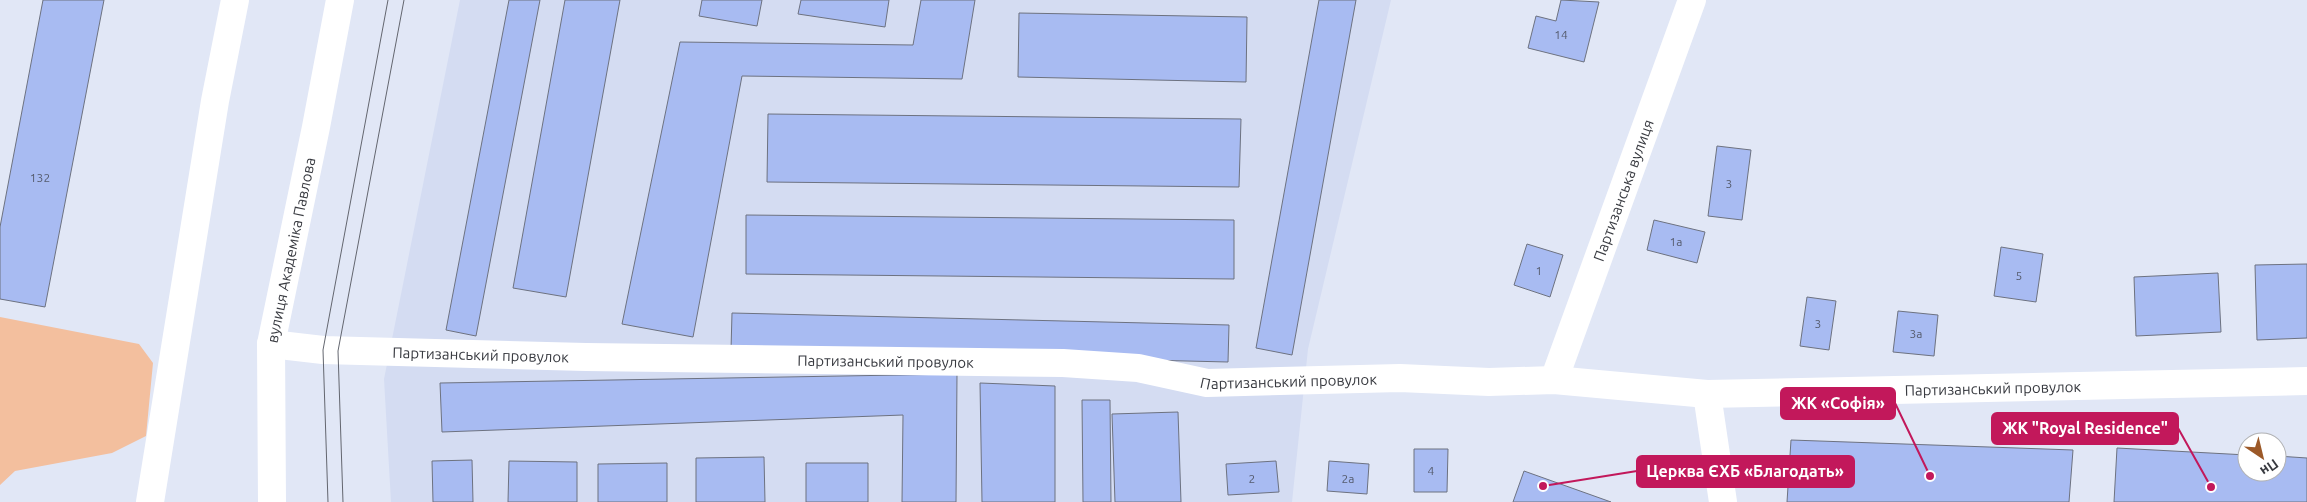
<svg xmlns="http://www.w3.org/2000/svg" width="2307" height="502" font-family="Ubuntu,sans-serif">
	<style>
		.built { fill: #d4dcf2 }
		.green { fill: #f3bf9e }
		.building { fill: #a8bbf2; stroke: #6d7280 }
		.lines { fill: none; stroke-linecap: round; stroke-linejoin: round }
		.minor { stroke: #fff; stroke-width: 28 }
		.major { stroke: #fff; stroke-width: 28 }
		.tram { stroke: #63666f; stroke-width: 1 }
		.labels { text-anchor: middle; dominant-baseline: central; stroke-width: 4; stroke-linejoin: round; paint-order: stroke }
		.number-label { font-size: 12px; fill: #555b6d }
		.street-label { font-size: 15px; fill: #393b41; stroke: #fff }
		.leader { fill: none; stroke: #c2185b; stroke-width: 2 }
		.callout-dot { fill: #c2185b; stroke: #fff; stroke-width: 2 }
		.callout { fill: #c2185b; stroke: #c2185b; stroke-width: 2 }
		.callout-label { font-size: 16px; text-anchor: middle; font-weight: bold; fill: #fff }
	</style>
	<rect width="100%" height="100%" fill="#e1e7f6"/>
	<path class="built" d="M 460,0 L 1391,0 L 1308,349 L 1292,502 L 391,502 L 384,379 Z"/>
	<path class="green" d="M 0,317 L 139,344 L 153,363 L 146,436 L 112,453 L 15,471 L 0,485 Z"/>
	<path class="building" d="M 43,0 L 104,0 L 45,307 L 0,299 L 0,227 Z
		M 509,0 L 540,0 L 476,336 L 446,330 Z
		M 565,0 L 620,0 L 566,297 L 513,288 Z
		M 702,0 L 762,0 L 757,26 L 699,16 Z
		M 801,0 L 889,0 L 885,27 L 798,14 Z
		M 921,0 L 975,0 L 962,79 L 742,76 L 693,337 L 622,324 L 680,42 L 913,45 Z
		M 1319,0 L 1356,0 L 1292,355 L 1256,348 Z
		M 1561,0 L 1599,2 L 1584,62 L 1528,48 L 1536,16 L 1556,21 Z
		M 1019,13 L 1247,17 L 1246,82 L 1018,77 Z
		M 768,114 L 1241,119 L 1239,187 L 767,182 Z
		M 1717,146 L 1751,150 L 1742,220 L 1708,216 Z
		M 746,215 L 1234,220 L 1234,279 L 746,274 Z
		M 1654,220 L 1705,232 L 1697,263 L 1647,250 Z
		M 1527,244 L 1563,255 L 1550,297 L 1514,285 Z
		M 2001,247 L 2043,254 L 2036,302 L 1994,296 Z
		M 2307,264 L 2307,338 L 2257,340 L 2255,265 Z
		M 2218,273 L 2221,332 L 2136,336 L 2134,277 Z
		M 1807,297 L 1836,301 L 1829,350 L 1800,346 Z
		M 1898,311 L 1938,315 L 1934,356 L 1893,352 Z
		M 732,313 L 1229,325 L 1228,362 L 731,350 Z
		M 957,374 L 956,502 L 902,502 L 903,415 L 442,432 L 440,383 Z
		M 980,383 L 1055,386 L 1055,502 L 982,502 Z
		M 1082,400 L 1110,400 L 1111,502 L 1083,502 Z
		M 1178,412 L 1181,502 L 1115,502 L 1112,414 Z
		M 1791,440 L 2073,450 L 2069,502 L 1787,502 Z
		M 2117,448 L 2247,455 L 2247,472 L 2277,472 L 2277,456 L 2307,458 L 2307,502 L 2114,502 Z
		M 1414,449 L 1448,449 L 1447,492 L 1414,492 Z
		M 764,457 L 765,502 L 696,502 L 696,458 Z
		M 472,460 L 473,502 L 433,502 L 432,461 Z
		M 509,461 L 577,462 L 577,502 L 508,502 Z
		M 1276,461 L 1279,492 L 1228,495 L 1226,464 Z
		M 1329,461 L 1369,464 L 1367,494 L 1327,491 Z
		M 667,463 L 667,502 L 598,502 L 598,464 Z
		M 806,463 L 868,463 L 868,502 L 806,502 Z
		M 1524,471 L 1611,502 L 1513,502 Z"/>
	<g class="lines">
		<g class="minor">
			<path id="s1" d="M 271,344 L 323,350 L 586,357 L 1063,363 L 1138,368 L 1207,383 L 1400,378 L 1489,382 L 1554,380 L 1707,394 L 2307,381"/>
			<path id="s2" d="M 1554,380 L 1692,0"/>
			<path d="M 1707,394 L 1723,502"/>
			<path d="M 150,502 L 215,101 L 235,0"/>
		</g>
		<path class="major" id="s3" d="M 272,502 L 271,344 L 316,127 L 340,0"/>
		<path class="tram" d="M 328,502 L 323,350 L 388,0
			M 343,502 L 338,351 L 404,0"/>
	</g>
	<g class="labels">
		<g class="number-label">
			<text x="1561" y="34">14</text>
			<text x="40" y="177">132</text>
			<text x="1729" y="183">3</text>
			<text x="1676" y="241">1а</text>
			<text x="1539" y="270">1</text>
			<text x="2019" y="275">5</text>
			<text x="1818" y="323">3</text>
			<text x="1916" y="333">3а</text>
			<text x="1431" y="470">4</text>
			<text x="1252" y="478">2</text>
			<text x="1348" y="478">2а</text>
		</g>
		<g class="street-label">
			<text stroke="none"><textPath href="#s2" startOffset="202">Партизанська вулиця</textPath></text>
			<text stroke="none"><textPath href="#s3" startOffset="254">вулиця Академіка Павлова</textPath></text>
			<text stroke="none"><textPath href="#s1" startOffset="210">Партизанський провулок</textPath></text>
			<text stroke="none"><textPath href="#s1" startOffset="615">Партизанський провулок</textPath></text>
			<text stroke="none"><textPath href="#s1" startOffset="1020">Партизанський провулок</textPath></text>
			<text stroke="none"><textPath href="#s1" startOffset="1725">Партизанський провулок</textPath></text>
		</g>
	</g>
	<path class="leader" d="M1930 476L1895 403M2211 487L2178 428M1543 486L1637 471"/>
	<g class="callout-dot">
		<circle cx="1930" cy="476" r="5"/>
		<circle cx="2211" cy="487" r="5"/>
		<circle cx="1543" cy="486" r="5"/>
	</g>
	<g class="callout">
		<rect x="1781" y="388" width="114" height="31" rx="5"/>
		<rect x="1992" y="413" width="186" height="31" rx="5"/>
		<rect x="1637" y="456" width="217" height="31" rx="5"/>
	</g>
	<g class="callout-label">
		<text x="1838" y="409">ЖК «Софія»</text>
		<text x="2085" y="434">ЖК "Royal Residence"</text>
		<text x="1745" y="477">Церква ЄХБ «Благодать»</text>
	</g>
	<g transform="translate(2262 457) rotate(145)"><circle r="24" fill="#ffffff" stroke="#b0b1b3"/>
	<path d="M0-4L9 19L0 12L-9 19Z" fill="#9c5928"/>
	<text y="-8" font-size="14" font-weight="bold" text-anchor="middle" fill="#393b41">Пн</text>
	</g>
</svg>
